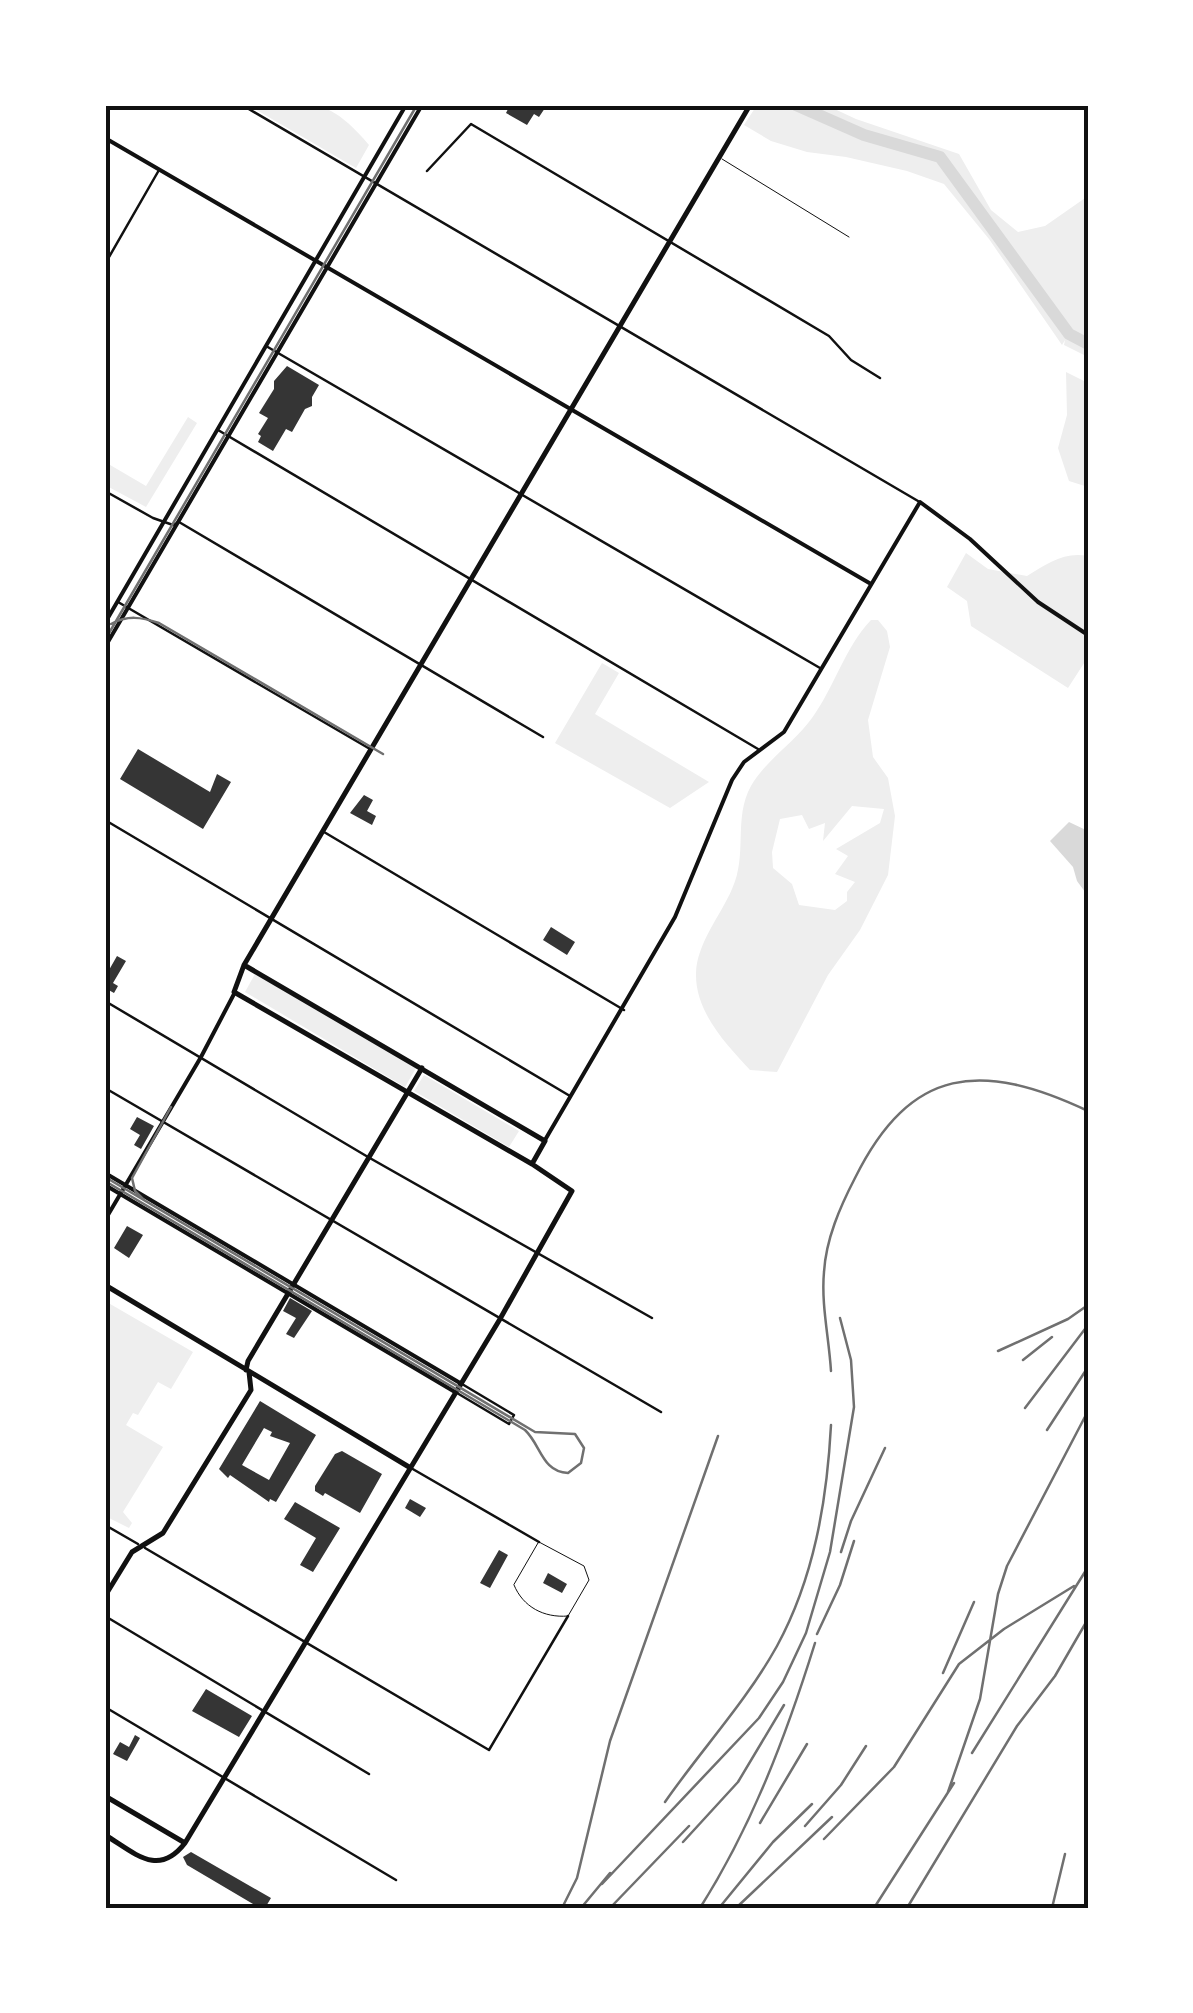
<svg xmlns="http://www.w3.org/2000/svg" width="1193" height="2013" font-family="Helvetica,sans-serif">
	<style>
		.green { fill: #eee; fill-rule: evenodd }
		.water { fill: #d9d9d9 }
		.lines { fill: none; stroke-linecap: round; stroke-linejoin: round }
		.river { stroke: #d9d9d9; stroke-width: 12 }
		.building { fill: #353535; fill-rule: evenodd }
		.service { stroke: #111; stroke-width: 1 }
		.minor { stroke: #111; stroke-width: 2.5 }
		.tertiary { stroke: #111; stroke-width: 4 }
		.primary { stroke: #111; stroke-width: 5 }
		.tram { stroke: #707070; stroke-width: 2.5 }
		.rail { stroke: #707070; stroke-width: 2.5 }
		.neatline { fill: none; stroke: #111; stroke-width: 4 }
	</style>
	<rect width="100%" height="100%" fill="#fff"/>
	<path class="green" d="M 248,105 C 310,105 325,93 369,145 L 356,168 Z
		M 757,105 L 826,105 L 856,119 L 959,154 L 991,210 L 1018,232 L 1045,226 L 1088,196 L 1088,357 L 1064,345 L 1065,340 L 1062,345 L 989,239 L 944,184 L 907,171 L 846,157 L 807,152 L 771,141 L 744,125 Z
		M 1066,372 L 1088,383 L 1088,487 L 1069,481 L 1058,448 L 1067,415 Z
		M 188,417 L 197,423 L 146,507 L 105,485 L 105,462 L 146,486 Z
		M 966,553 L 988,569 L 1027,576 C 1046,564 1065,551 1088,556 L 1088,657 L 1068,688 L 971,626 L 967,601 L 947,587 Z
		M 871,620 L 878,620 L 887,631 L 890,647 L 868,720 L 873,757 L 888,778 L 895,816 L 888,875 L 860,930 L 828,975 L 777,1072 L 750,1070 C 726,1044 695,1012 696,973 C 697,943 721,915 732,889 C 748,855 733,818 751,786 C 766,760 795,742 812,718 C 834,688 845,647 871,620 ZM 852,806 L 884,809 L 880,823 L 836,849 L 848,856 L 835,874 L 855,882 L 847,892 L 847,901 L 835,910 L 799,905 L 792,884 L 773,868 L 772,852 L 780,819 L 802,815 L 809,829 L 825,823 L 823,841 Z
		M 602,663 L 619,673 L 595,714 L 709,782 L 670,808 L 555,743 Z
		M 255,974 L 416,1068 L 405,1087 L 245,992 Z
		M 424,1075 L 519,1131 L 509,1147 L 414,1091 Z
		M 105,1301 L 193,1352 L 171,1389 L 158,1382 L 138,1415 L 133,1413 L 126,1425 L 163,1447 L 123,1512 L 132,1523 L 129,1528 L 105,1516 Z"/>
	<path class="water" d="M 1069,822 L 1088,831 L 1088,896 L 1077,881 L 1073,867 L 1050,841 Z"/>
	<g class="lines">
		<path class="river" d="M 796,105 L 864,135 L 940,157 L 1069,334 L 1088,344"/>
	</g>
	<path class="building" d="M 510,105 L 547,105 L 539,117 L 534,114 L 527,125 L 506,113 Z
		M 287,366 L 319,385 L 312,397 L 312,406 L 305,409 L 292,432 L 286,429 L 273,451 L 258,442 L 261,436 L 258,434 L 268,418 L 259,413 L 274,389 L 274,381 Z
		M 138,749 L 210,792 L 217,774 L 231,782 L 203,829 L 120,779 Z
		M 364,795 L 373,800 L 367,811 L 376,816 L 372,825 L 350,813 Z
		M 551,927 L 575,942 L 567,955 L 543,940 Z
		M 117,956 L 126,961 L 113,983 L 118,986 L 114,993 L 105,988 L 105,977 Z
		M 137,1117 L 154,1126 L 141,1149 L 134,1145 L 140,1135 L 130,1129 Z
		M 127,1226 L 143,1235 L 129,1258 L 114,1248 Z
		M 290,1298 L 312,1311 L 294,1338 L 286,1334 L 296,1318 L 283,1311 Z
		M 260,1401 L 316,1435 L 276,1502 L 270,1499 L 269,1502 L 230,1475 L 228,1478 L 219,1469 ZM 264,1428 L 272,1432 L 270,1436 L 290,1443 L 269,1480 L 242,1465 Z
		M 342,1451 L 382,1474 L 360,1513 L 325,1493 L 323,1496 L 315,1491 L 315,1486 L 335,1454 Z
		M 410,1499 L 426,1508 L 420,1517 L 405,1508 Z
		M 295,1502 L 340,1528 L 313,1572 L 300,1565 L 316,1538 L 284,1519 Z
		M 499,1550 L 508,1555 L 490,1588 L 480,1583 Z
		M 548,1573 L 567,1584 L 562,1593 L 543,1583 Z
		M 206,1689 L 252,1716 L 239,1737 L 192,1711 Z
		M 135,1735 L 140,1738 L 127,1761 L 113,1754 L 120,1742 L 129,1747 Z
		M 191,1852 L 271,1898 L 265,1908 L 260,1908 L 187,1865 L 183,1857 Z"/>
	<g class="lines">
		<path class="service" d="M 722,159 L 849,237
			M 539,1542 L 584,1566 L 589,1580 L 568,1616 C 544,1618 523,1607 514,1585 Z"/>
		<path class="minor" d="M 242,105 L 918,501
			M 427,171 L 471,124 L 829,336 L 851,360 L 880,378
			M 105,264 L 159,170
			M 266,346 L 820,668
			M 218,430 L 758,749
			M 105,491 L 153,518 L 173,525 L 179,522 L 543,737
			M 118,602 L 370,749
			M 105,820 L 570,1096
			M 324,832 L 624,1010
			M 105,1001 L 368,1157 L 652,1318
			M 105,1088 L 661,1412
			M 457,1393 L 509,1424 L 514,1415 L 462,1384
			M 411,1468 L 539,1542
			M 105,1525 L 138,1544
			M 145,1548 L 489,1750 L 568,1616
			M 105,1616 L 369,1774
			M 105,1707 L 396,1880"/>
		<path class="tertiary" d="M 105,138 L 871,584
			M 105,623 L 406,105
			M 105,647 L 422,105
			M 545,1140 L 675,917 L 732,780 L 744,762 L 784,732 L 920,502 L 970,539 L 1038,602 L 1088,635
			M 105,1173 L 460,1383
			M 105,1185 L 455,1392
			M 105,1220 L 201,1057 L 234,994"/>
		<path class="primary" d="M 532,1164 L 234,992 L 244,965 L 750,105
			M 105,1285 L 409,1467
			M 246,1370 L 248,1361 L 422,1068
			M 105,1596 L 132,1552 L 163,1533 L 251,1390 L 249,1372
			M 105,1796 L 185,1843
			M 105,1835 C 135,1853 158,1878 185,1843 L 500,1319 L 572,1191 L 532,1164 L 545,1141 L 244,965"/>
		<path class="tram" d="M 111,624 C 128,615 141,617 159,623 L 383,754
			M 105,640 L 417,105
			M 105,1177 L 535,1432 L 575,1434 L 584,1448 L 581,1463 L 568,1473 C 542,1472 541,1445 525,1430 L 105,1181
			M 144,1200 L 135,1191 L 132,1178 L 171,1107"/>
		<path class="rail" d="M 998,1351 L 1068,1319 L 1088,1305
			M 1023,1360 L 1052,1337
			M 831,1371 C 829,1338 821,1304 824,1272 C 826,1239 840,1207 855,1178 C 911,1065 982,1061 1088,1111
			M 1025,1408 L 1088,1325
			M 1047,1430 L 1088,1367
			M 841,1552 L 851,1521 L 885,1448
			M 817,1634 L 840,1585 L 854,1541
			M 943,1673 L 974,1602
			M 972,1753 L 1088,1567
			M 948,1792 L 980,1699 L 998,1594 L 1007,1566 L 1088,1411
			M 665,1802 C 701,1750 746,1702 777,1646 C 814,1578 827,1501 831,1425
			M 760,1823 L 807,1744
			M 805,1826 L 841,1785 L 866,1746
			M 824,1839 L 894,1767 L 959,1664 L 1004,1629 L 1074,1586
			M 683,1842 L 738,1782 L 784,1705
			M 602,1884 L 759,1718 L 783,1682 L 806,1633 L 830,1552 L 854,1407 L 851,1360 L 840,1318
			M 562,1908 L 577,1878 L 610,1741 L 718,1436
			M 581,1908 L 610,1873
			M 610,1908 L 689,1826
			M 700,1908 C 752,1826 786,1736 815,1643
			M 719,1908 L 773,1842 L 812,1804
			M 736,1908 L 832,1817
			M 874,1908 L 954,1783
			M 907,1908 L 1017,1726 L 1055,1676 L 1088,1619
			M 1052,1908 L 1065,1854"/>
	</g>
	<rect width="1193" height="2013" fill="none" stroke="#ffffff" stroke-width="215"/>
	<rect x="108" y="108" width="978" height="1798" class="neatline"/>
</svg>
